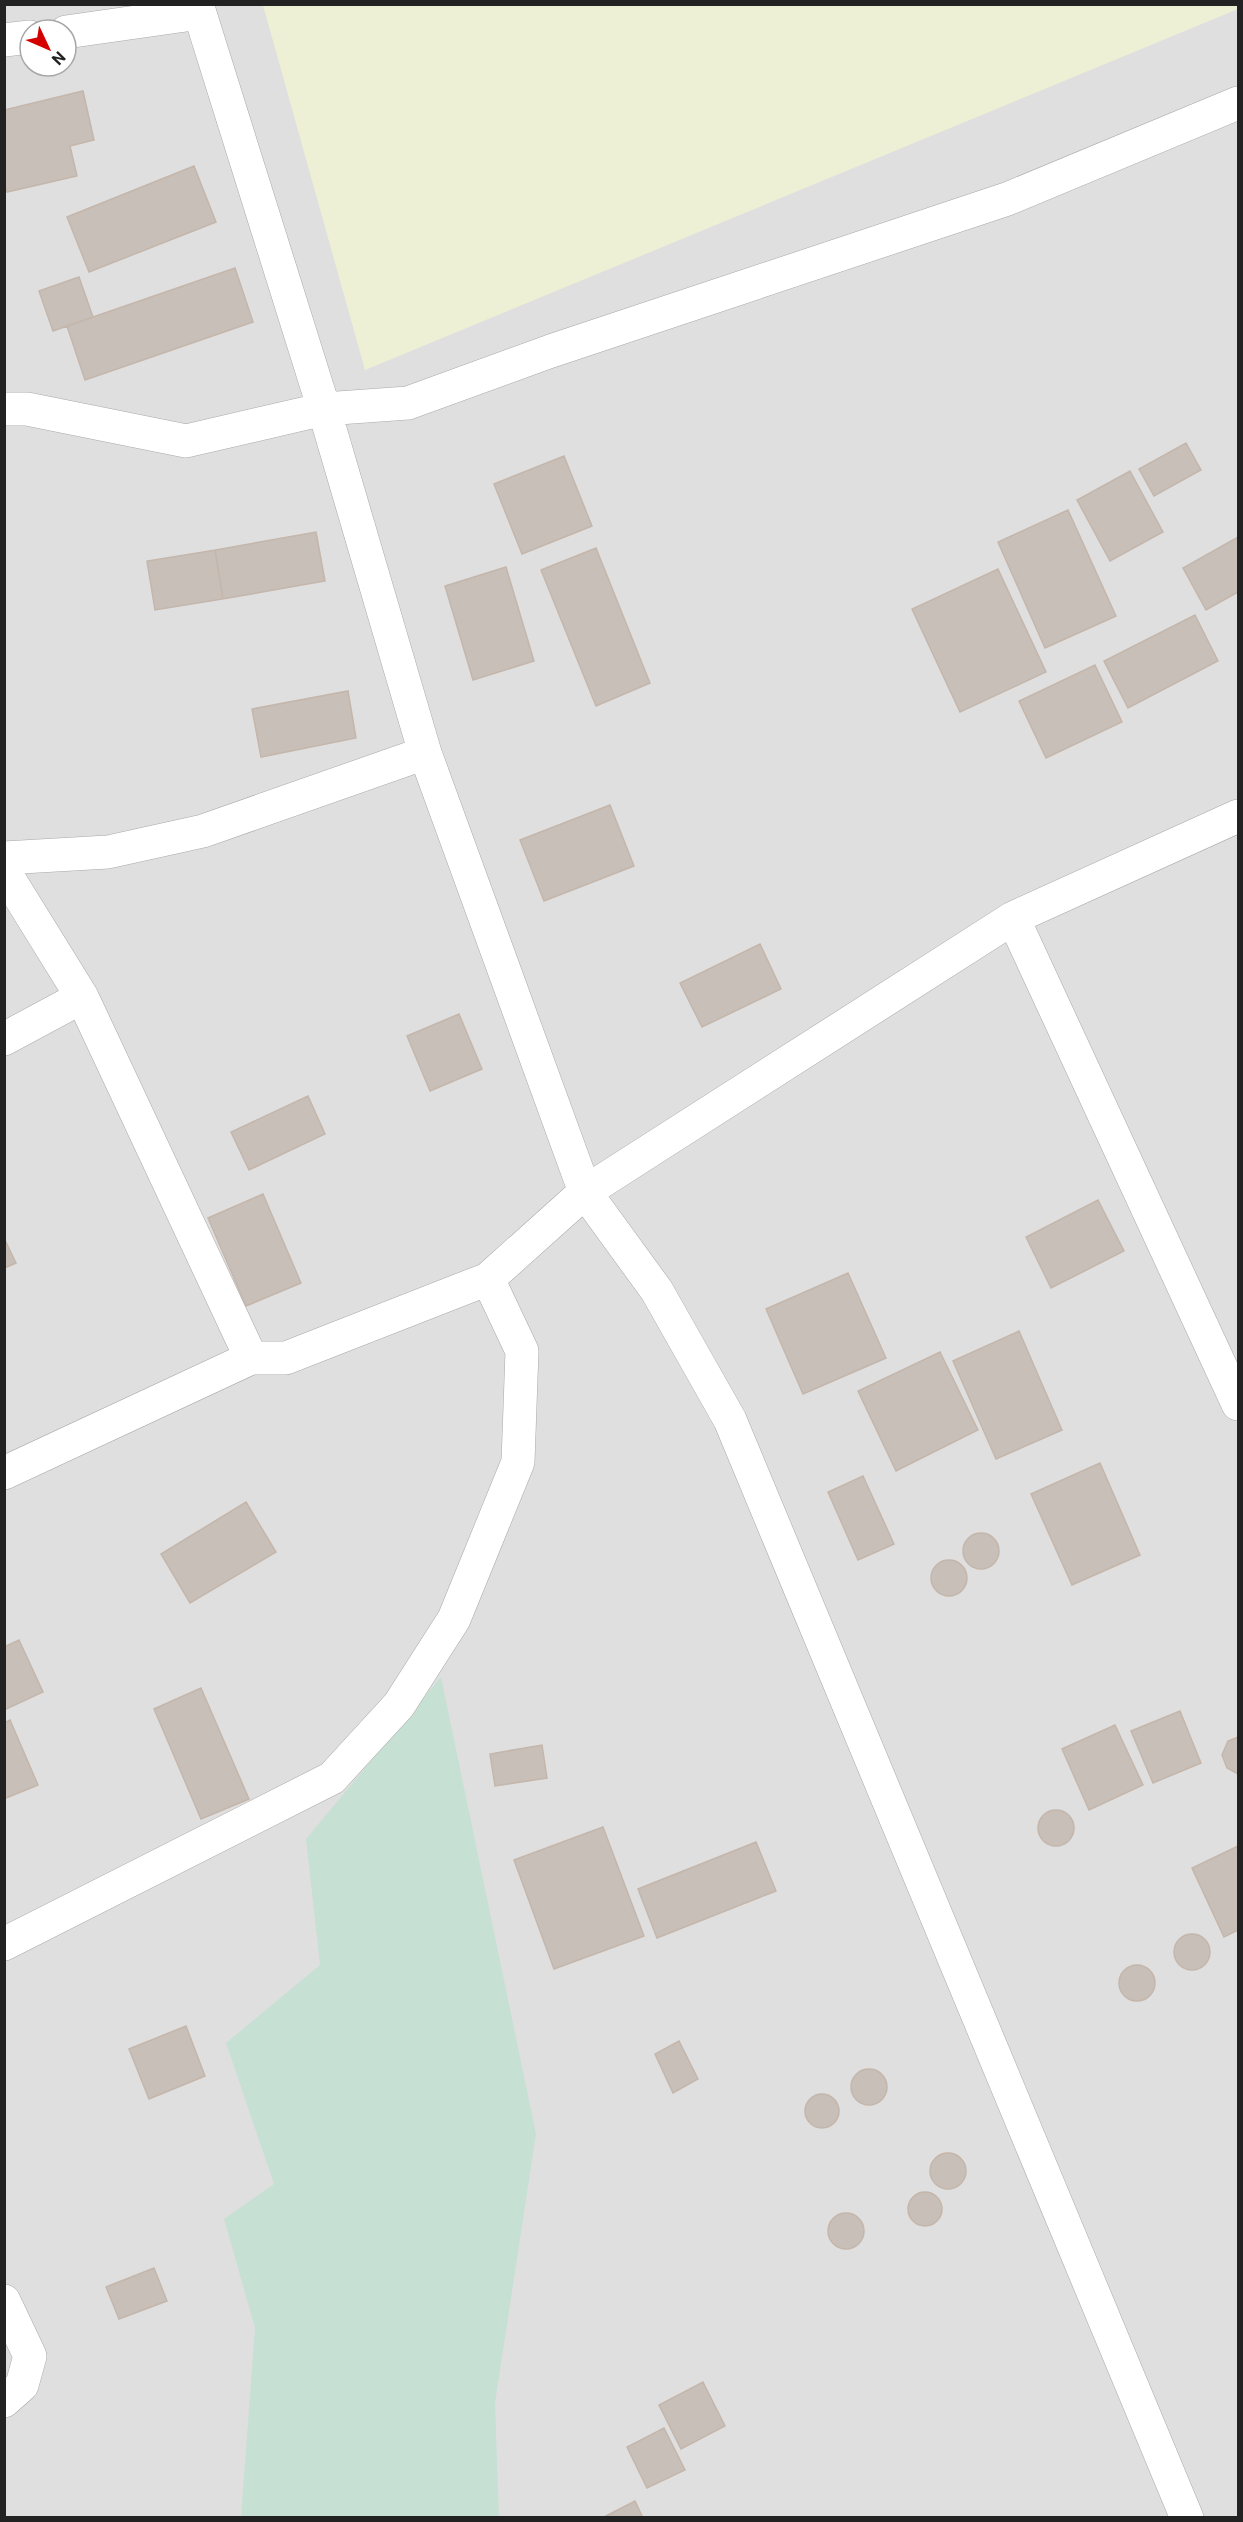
<svg xmlns="http://www.w3.org/2000/svg" width="1243" height="2522" font-family="Roboto,sans-serif">
	<style>
		.residential { fill: #e0dfdf; fill-rule: evenodd }
		.farmland { fill: #eef0d5 }
		.wetland { fill: #c6e0d4 }
		.building { fill: #c7bfb8; stroke: #c4b6ab; stroke-width: 1.5 }
		.lines { fill: none; stroke-linecap: round; stroke-linejoin: round }
		.street-casing { stroke: #a9a9a9; stroke-width: 34 }
		.street { stroke: #fff; stroke-width: 33 }
	</style>
	<rect width="100%" height="100%" fill="#f2efe9"/>
	<path class="residential" d="M 5,5 L 1238,5 L 1238,2517 L 5,2517 ZM 30,30 L 66,30 L 66,66 L 30,66 Z"/>
	<path class="farmland" d="M 1238,4 L 1238,9 L 365,370 L 263,5 Z"/>
	<path class="wetland" d="M 441,1677 L 536,2134 L 495,2403 L 499,2517 L 241,2517 L 255,2328 L 224,2219 L 274,2184 L 226,2043 L 320,1965 L 306,1839 Z"/>
	<path class="building" d="M 83,91 L 94,140 L 70,146 L 77,176 L 7,192 L 4,182 L 4,110 Z
		M 194,166 L 216,222 L 89,272 L 67,217 Z
		M 235,268 L 253,322 L 85,380 L 67,326 Z
		M 79,277 L 93,317 L 53,331 L 39,291 Z
		M 1186,443 L 1201,470 L 1154,496 L 1139,469 Z
		M 564,456 L 592,526 L 522,554 L 494,484 Z
		M 1130,471 L 1163,532 L 1110,561 L 1077,500 Z
		M 1068,510 L 1116,616 L 1045,648 L 998,542 Z
		M 316,532 L 325,581 L 223,599 L 215,550 Z
		M 1238,537 L 1238,592 L 1206,610 L 1183,568 Z
		M 596,548 L 650,683 L 596,706 L 541,570 Z
		M 215,550 L 223,599 L 155,610 L 147,561 Z
		M 506,567 L 534,661 L 473,680 L 445,586 Z
		M 998,569 L 1046,672 L 960,712 L 912,609 Z
		M 1195,615 L 1218,661 L 1128,708 L 1104,661 Z
		M 1095,665 L 1122,722 L 1046,758 L 1019,701 Z
		M 348,691 L 356,738 L 261,757 L 252,709 Z
		M 610,805 L 634,866 L 544,901 L 520,840 Z
		M 760,944 L 781,989 L 702,1027 L 680,983 Z
		M 459,1014 L 482,1069 L 430,1091 L 407,1036 Z
		M 308,1096 L 325,1134 L 249,1170 L 231,1132 Z
		M 263,1194 L 301,1283 L 246,1306 L 208,1218 Z
		M 1098,1200 L 1124,1251 L 1051,1288 L 1026,1237 Z
		M 4,1238 L 16,1263 L 4,1268 Z
		M 848,1273 L 886,1358 L 803,1394 L 766,1309 Z
		M 1019,1331 L 1062,1430 L 996,1459 L 953,1361 Z
		M 940,1352 L 978,1430 L 896,1471 L 858,1391 Z
		M 1100,1463 L 1140,1555 L 1072,1585 L 1031,1494 Z
		M 863,1476 L 894,1544 L 858,1560 L 828,1492 Z
		M 246,1502 L 276,1552 L 190,1603 L 161,1554 Z
		M963 1551a18 18 0 1 1 36 0a18 18 0 1 1-36 0Z
		M931 1578a18 18 0 1 1 36 0a18 18 0 1 1-36 0Z
		M 19,1640 L 43,1692 L 4,1710 L 4,1647 Z
		M 201,1688 L 249,1799 L 201,1819 L 154,1709 Z
		M 1180,1711 L 1201,1763 L 1153,1783 L 1131,1731 Z
		M 10,1720 L 38,1785 L 4,1799 L 4,1723 Z
		M 1115,1725 L 1143,1785 L 1089,1810 L 1062,1749 Z
		M 1238,1737 L 1238,1774 L 1227,1768 L 1222,1755 L 1228,1741 Z
		M 542,1745 L 547,1778 L 495,1786 L 490,1754 Z
		M1038 1828a18 18 0 1 1 36 0a18 18 0 1 1-36 0Z
		M 603,1827 L 644,1936 L 554,1969 L 514,1860 Z
		M 756,1842 L 776,1891 L 657,1938 L 638,1889 Z
		M 1238,1846 L 1238,1930 L 1224,1937 L 1192,1868 Z
		M1174 1952a18 18 0 1 1 36 0a18 18 0 1 1-36 0Z
		M1119 1983a18 18 0 1 1 36 0a18 18 0 1 1-36 0Z
		M 186,2026 L 205,2076 L 149,2099 L 129,2049 Z
		M 679,2041 L 698,2079 L 673,2093 L 655,2054 Z
		M851 2087a18 18 0 1 1 36 0a18 18 0 1 1-36 0Z
		M805 2111a17 17 0 1 1 34 0a17 17 0 1 1-34 0Z
		M930 2171a18 18 0 1 1 36 0a18 18 0 1 1-36 0Z
		M908 2209a17 17 0 1 1 34 0a17 17 0 1 1-34 0Z
		M828 2231a18 18 0 1 1 36 0a18 18 0 1 1-36 0Z
		M 154,2268 L 167,2301 L 119,2319 L 106,2287 Z
		M 703,2382 L 725,2426 L 681,2449 L 659,2405 Z
		M 664,2428 L 685,2470 L 647,2488 L 627,2447 Z
		M 635,2501 L 643,2518 L 602,2518 Z"/>
	<g class="lines">
		<g class="street-casing">
			<path id="street" d="M 197,4 L 324,409 L 425,753 L 585,1192 L 657,1291 L 730,1420 L 1187,2518
				M 66,32 L 200,13
				M 4,40 L 30,37
				M 4,409 L 27,409 L 186,441 L 324,409 L 408,403 L 551,351 L 1007,199 L 1238,103
				M 4,858 L 108,852 L 203,831 L 425,753
				M 4,871 L 82,997 L 251,1358
				M 1013,918 L 1238,1404
				M 4,1039 L 82,997
				M 4,1473 L 251,1358 L 286,1358 L 488,1279 L 585,1192 L 1013,918 L 1238,816
				M 4,1944 L 332,1778 L 399,1705 L 454,1619 L 518,1462 L 522,1351 L 488,1279
				M 4,2301 L 30,2356 L 22,2385 L 4,2401"/>
		</g>
		<use href="#street" class="street"/>
	</g>
	<rect width="1243" height="2522" fill="none" stroke="#222222" stroke-width="12"/>
	<g transform="translate(48 48) rotate(134)"><circle r="28" fill="#ffffff" stroke="#a7a7a7" stroke-width="1.5"/>
	<path d="M0-4.5L10 22L0 15L-10 22Z" fill="#d40000"/>
	<text y="-9" font-size="16" font-weight="bold" text-anchor="middle" fill="#222222">N</text>
	</g>
</svg>
